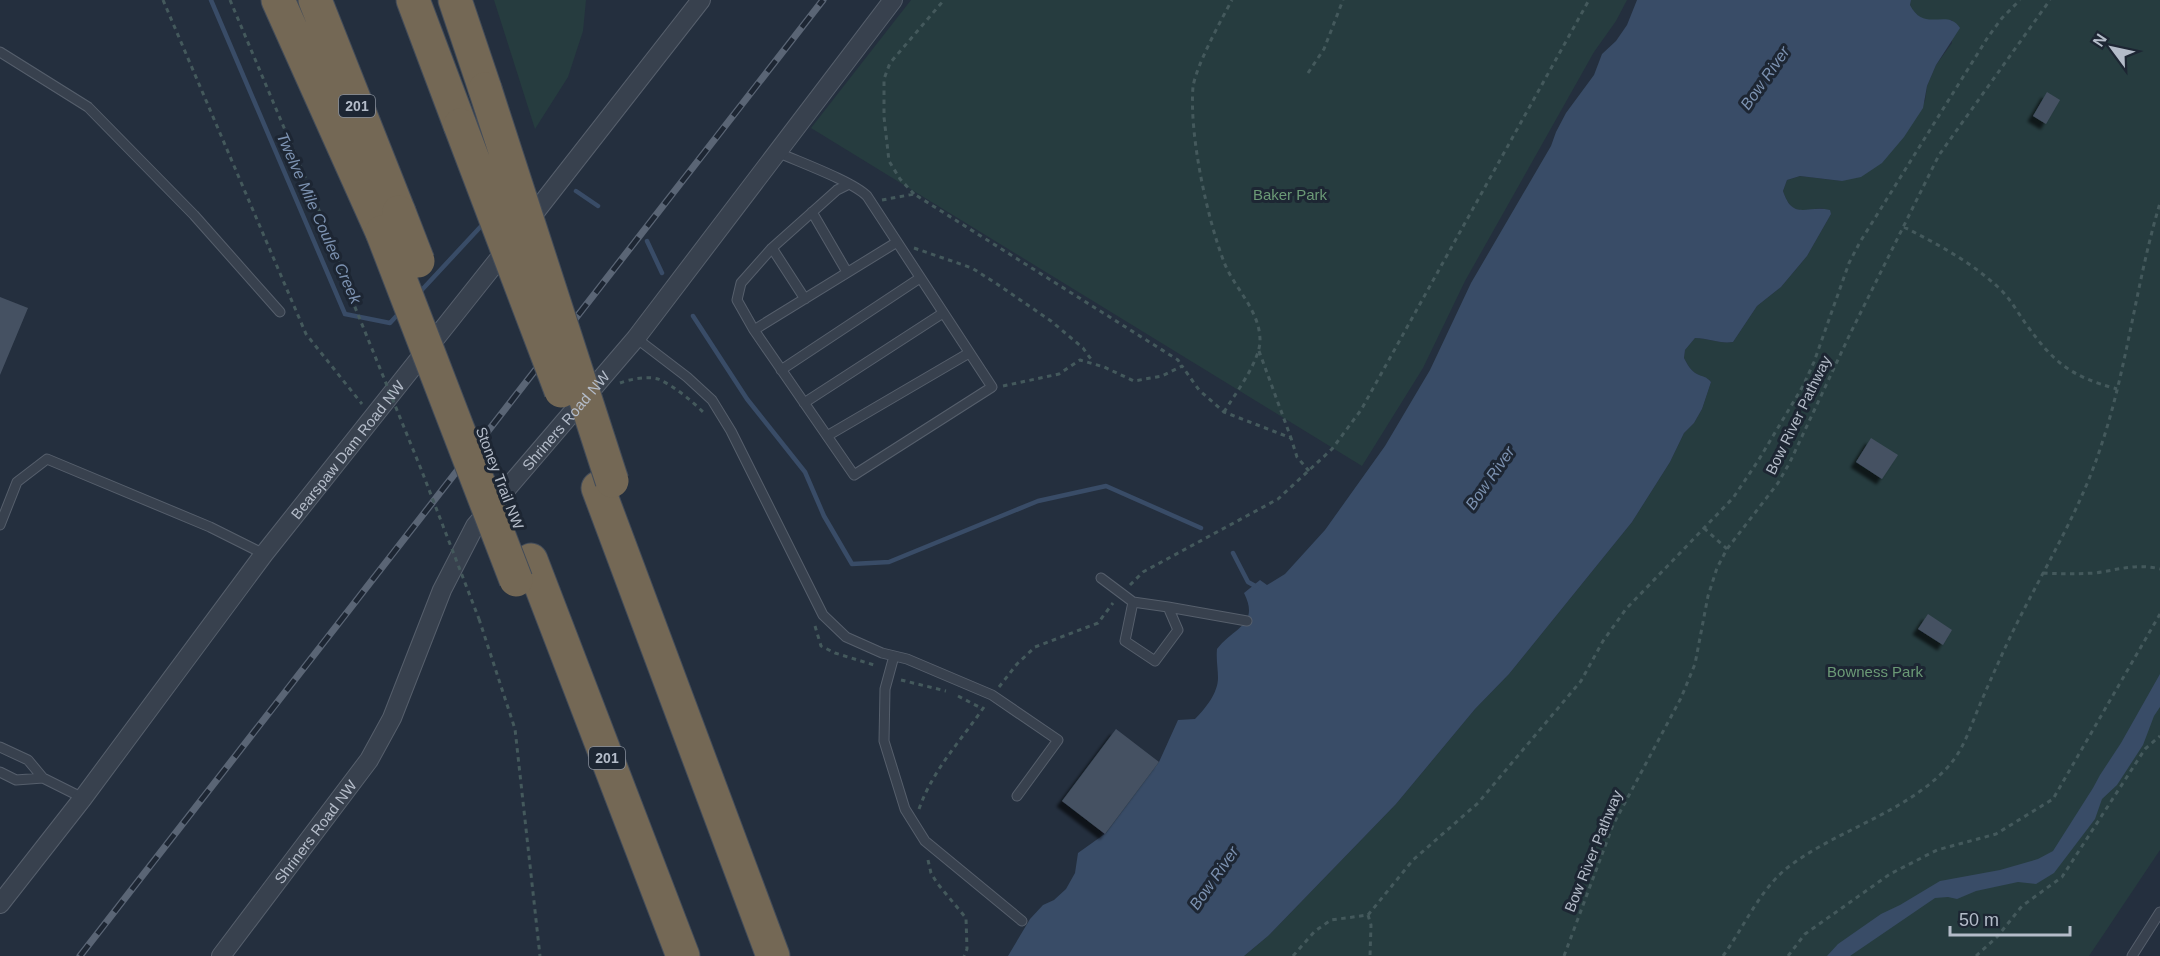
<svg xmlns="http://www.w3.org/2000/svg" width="2160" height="956" font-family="Helvetica,sans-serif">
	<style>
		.green { fill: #263c3f }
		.water { fill: #394c67 }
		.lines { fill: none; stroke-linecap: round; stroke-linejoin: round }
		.stream { stroke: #394c67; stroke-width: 4.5 }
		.building { fill: #455162; filter: url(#shadow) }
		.lane-casing { stroke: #565f6c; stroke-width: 11 }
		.street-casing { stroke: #565f6c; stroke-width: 20 }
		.highway-casing { stroke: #434c59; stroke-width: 35 }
		.path { stroke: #44595c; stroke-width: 3; stroke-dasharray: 4.5 4.5; stroke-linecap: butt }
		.lane { stroke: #38414e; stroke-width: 9 }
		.street { stroke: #38414e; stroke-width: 18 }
		.highway { stroke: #746855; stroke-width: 33 }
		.rail-casing { stroke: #5a6575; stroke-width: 7 }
		.rail { stroke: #1d2633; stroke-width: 4.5; stroke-dasharray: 14; stroke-linecap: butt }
		.highway-bridge-casing { stroke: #434c59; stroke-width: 35; stroke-linecap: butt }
		.path-bridge { stroke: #44595c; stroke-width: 3; stroke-dasharray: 4.5 4.5; stroke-linecap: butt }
		.highway-bridge { stroke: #746855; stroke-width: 33 }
		.labels { text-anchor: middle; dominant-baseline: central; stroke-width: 6; stroke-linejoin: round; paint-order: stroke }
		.shield { fill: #1d2633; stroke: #878f9c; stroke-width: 1.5 }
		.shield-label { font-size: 14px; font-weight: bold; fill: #b4bcc9 }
		.park-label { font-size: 15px; fill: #6b9a76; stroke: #1d2633 }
		.street-label { font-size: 15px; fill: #b4bcc9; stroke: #1d2633 }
		.water-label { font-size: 16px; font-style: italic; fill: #7c92b1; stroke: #1d2633 }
	</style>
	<defs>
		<filter id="shadow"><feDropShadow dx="-5.5" dy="5.5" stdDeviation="1.5" flood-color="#0009"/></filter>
	</defs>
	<rect width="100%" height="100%" fill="#242f3e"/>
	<path class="green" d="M 494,0 L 586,0 L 583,31 L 568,77 L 535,129 Z
		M 911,0 L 1627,0 L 1616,21 L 1594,52 L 1465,281 L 1423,368 L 1362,466 L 811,128 Z
		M 1911,0 L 2160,0 L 2160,850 L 2089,956 L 1244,956 L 1268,936 L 1396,804 L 1475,709 L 1509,674 L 1632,522 L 1670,462 L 1684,433 L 1694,423 L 1702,409 L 1711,382 C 1706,376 1703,378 1697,374 C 1691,371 1687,364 1684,358 L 1685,350 L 1695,338 C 1709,338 1719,344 1733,342 L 1757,306 L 1781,287 L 1807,256 L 1831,214 L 1822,208 C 1801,211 1791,215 1783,191 L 1787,180 L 1800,176 L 1842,181 L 1925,101 L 1927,86 L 1936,65 L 1952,43 L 1952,20 C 1932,20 1920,25 1910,5 Z"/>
	<path class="water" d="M 1637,0 L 1911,0 L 1910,5 C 1925,34 1947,7 1960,28 L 1936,65 L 1927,86 L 1923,108 L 1904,137 L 1882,163 L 1861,177 L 1842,181 L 1800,176 L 1787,180 L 1783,191 C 1793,222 1808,204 1830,210 L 1831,214 L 1807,256 L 1781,287 L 1757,306 L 1733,342 C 1719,344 1709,338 1695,338 L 1685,350 L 1684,358 C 1687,364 1691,371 1697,374 C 1703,377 1706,376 1711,382 L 1702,409 L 1694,423 L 1684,433 L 1670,462 L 1632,522 L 1509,674 L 1475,709 L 1396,804 L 1268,936 L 1244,956 L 1008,956 L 1030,919 L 1043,905 L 1054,900 L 1066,889 L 1075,873 L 1078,853 L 1106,833 L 1159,762 L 1178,720 L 1195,719 C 1205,709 1218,693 1218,678 C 1218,669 1216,659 1217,649 C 1234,627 1260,625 1244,593 L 1260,580 L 1267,585 L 1285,574 L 1325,530 L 1385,446 L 1430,370 L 1471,283 L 1551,146 L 1556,132 L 1566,113 L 1594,75 L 1602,54 L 1616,41 L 1627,25 Z
		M 2160,674 L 2160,707 L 2154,716 L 2143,745 L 2117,785 L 2102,799 L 2095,819 L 2054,873 L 2036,884 L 2018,882 L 1976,891 L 1957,899 L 1948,897 L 1935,898 L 1850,956 L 1827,956 L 1838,944 L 1881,914 L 1900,905 L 1940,881 L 2000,870 L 2038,859 L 2053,851 L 2093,788 L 2100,775 L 2121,743 Z"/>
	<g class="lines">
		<path class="stream" d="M 211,0 L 345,314 L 390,323 L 400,312
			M 576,191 L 598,206
			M 647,241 L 662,273
			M 419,293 L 484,223
			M 693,316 L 747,399 L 805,472 L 824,516 L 852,564 L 889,562 L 1038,501 L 1106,486 L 1201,528
			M 1233,553 L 1248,582 L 1257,587"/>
	</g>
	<path class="building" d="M 2047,92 L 2060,100 L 2046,124 L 2033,116 Z
		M 0,297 L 28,308 L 0,375 Z
		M 1871,438 L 1898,455 L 1882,479 L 1856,462 Z
		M 1928,614 L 1952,630 L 1943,645 L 1918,629 Z
		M 1116,729 L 1159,762 L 1105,834 L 1062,801 Z"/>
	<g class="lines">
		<g class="lane-casing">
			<path id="lane" d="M 0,52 L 88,107 L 194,215 L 280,312
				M 777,152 C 799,162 852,181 867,196 L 992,387 L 854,475 L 754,330 L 737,300 L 741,283 L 772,248 L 837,190 L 849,184
				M 812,212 L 847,272
				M 772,248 L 805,299
				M 754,330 L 897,242
				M 636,338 L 687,377 L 712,400 L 731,431 L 823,615 L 846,637 L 882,653 L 907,659 L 992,695 L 1058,740 L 1017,796
				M 781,370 L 920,278
				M 804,403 L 943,313
				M 827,436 L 969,353
				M 0,525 L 17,482 L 47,459 L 210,527 L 264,554
				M 1101,578 L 1133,602 L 1125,641 L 1155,661 L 1178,630 L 1168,607 L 1133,602
				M 1168,607 L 1247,621
				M 894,656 L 885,689 L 884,741 L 905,809 L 925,841 L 1022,921
				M 0,747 L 28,760 L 43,778 L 83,798
				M 0,772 L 16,780 L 43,778
				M 2132,956 L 2160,912"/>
		</g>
		<g class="street-casing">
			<g id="street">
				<path d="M 526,224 L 701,0"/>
				<path id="s1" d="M 0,904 L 83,798 L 264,554 L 509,246"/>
				<path id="s2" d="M 221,956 L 369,760 L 392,718 L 442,590 L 475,526 L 636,338 L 893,0"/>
			</g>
		</g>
		<g class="highway-casing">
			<path id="highway" d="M 278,0 L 382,232
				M 315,0 L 399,212
				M 413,0 L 460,125
				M 455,0 L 485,89
				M 598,488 L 773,956
				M 531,560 L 683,956"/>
		</g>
		<path class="path" d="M 163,0 L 306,334 L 362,404
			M 230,0 L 329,234 L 348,290
			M 1308,73 L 1324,49 L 1343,0
			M 914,194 L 900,179 L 889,161 L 884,117 L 884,79 L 890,63 L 944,0
			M 882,200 L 914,194 L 1178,360 L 1181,365
			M 1904,227 C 1939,245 1973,263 2001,290 C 2011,300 2018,313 2026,324 C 2054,363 2070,376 2117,389
			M 914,248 L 972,268 L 997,284 L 1051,321 L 1083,348 L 1093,362
			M 1259,351 L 1291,438
			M 620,383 C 630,379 648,376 658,379 C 674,386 691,400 704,413
			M 1003,386 L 1059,374 L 1080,360 L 1104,367 L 1134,381 L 1162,376 L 1182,366 L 1199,390 L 1224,412 L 1291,438 L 1297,457 L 1309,471
			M 1224,412 C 1235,394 1261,360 1260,339 C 1259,309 1234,288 1224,262 C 1207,218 1189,134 1193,87 C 1196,66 1221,20 1232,0
			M 1704,528 L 1727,549
			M 2043,573 C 2061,574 2077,574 2095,573 C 2117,570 2137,563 2160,569
			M 1130,585 L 1143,572 L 1278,499 L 1332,449 L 1361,410 L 1589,0
			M 479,619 L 515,729 L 540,956
			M 815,626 L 821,646 L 835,653 L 874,665
			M 901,680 L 946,691
			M 999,687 L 1017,664 L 1035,647 L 1098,623 L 1113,603
			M 958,696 L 983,709
			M 919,809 C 934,767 962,740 986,704
			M 928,860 L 931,873 L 937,883 L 966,918 L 967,949 L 964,956
			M 1368,915 L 1371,925 L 1370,956
			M 1293,956 L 1315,931 L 1331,920 L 1368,915 L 1413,860 L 1478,803 L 1581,681 L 1603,641 L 1626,609 L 1733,498 L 1758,461 L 1803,386 L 1814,362 L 1849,263 L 1860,242 L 1988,37 L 2002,18 L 2020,0
			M 1564,956 L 1613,825 L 1681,698 L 1695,664 L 1708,596 L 1717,568 L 1727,549 L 1778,483 L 1790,462 L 1850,334 L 1939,155 L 2050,0
			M 1723,956 C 1744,927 1759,891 1787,868 C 1836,830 1901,815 1945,770 C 1961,754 1968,734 1976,714 C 1985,692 1995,670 2005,648 C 2035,583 2075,522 2098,455 C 2127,373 2135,286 2160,203
			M 1788,956 L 1805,934 L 1890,874 L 1937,850 L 1996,834 L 2053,799 L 2160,614
			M 1976,956 L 1997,937 L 2022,906 L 2062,877 L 2145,749 L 2160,736"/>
		<use href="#lane" class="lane"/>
		<use href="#street" class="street"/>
		<use href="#highway" class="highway"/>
		<g class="rail-casing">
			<path id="rail" d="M 80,956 L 823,0"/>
		</g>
		<use href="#rail" class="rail"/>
		<g class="highway-bridge-casing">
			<path id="highway-bridge" d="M 485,89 L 612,481
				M 460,125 L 561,391
				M 399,212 L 418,261
				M 382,232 L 516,580"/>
		</g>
		<path class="path-bridge" d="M 348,290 L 421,469 L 479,619"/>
		<use href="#highway-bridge" class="highway-bridge"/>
	</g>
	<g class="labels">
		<g class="shield">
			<rect x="339" y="95" width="36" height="22" rx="4.5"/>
			<rect x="589" y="747" width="36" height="22" rx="4.5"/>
		</g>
		<g class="shield-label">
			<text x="357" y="106">201</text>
			<text x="607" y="758">201</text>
		</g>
		<g class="park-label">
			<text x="1290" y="194">Baker Park</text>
			<text x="1875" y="671">Bowness Park</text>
		</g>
		<g class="street-label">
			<text transform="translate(1798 415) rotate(-64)">Bow River Pathway</text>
			<text stroke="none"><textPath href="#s2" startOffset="642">Shriners Road NW</textPath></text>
			<text stroke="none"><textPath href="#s1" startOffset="572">Bearspaw Dam Road NW</textPath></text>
			<text transform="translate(500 478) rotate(69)">Stoney Trail NW</text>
			<text stroke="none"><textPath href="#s2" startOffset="156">Shriners Road NW</textPath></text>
			<text transform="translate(1593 851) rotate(-68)">Bow River Pathway</text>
		</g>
		<g class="water-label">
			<text transform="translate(1765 78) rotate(-55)">Bow River</text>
			<text transform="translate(319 218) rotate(66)">Twelve Mile Coulee Creek</text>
			<text transform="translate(1490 478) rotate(-55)">Bow River</text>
			<text transform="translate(1214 878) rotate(-55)">Bow River</text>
		</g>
	</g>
	<g transform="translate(2112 48) rotate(303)" stroke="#1d2633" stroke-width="4.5" paint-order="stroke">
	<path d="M0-4.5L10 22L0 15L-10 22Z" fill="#b4bcc9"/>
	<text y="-9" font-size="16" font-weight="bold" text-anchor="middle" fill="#b4bcc9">N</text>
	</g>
	<path d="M1950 926v9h120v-9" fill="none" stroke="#b4bcc9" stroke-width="3"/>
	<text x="1959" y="926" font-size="18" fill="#b4bcc9" stroke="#1d2633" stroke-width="4.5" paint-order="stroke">50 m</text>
</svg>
